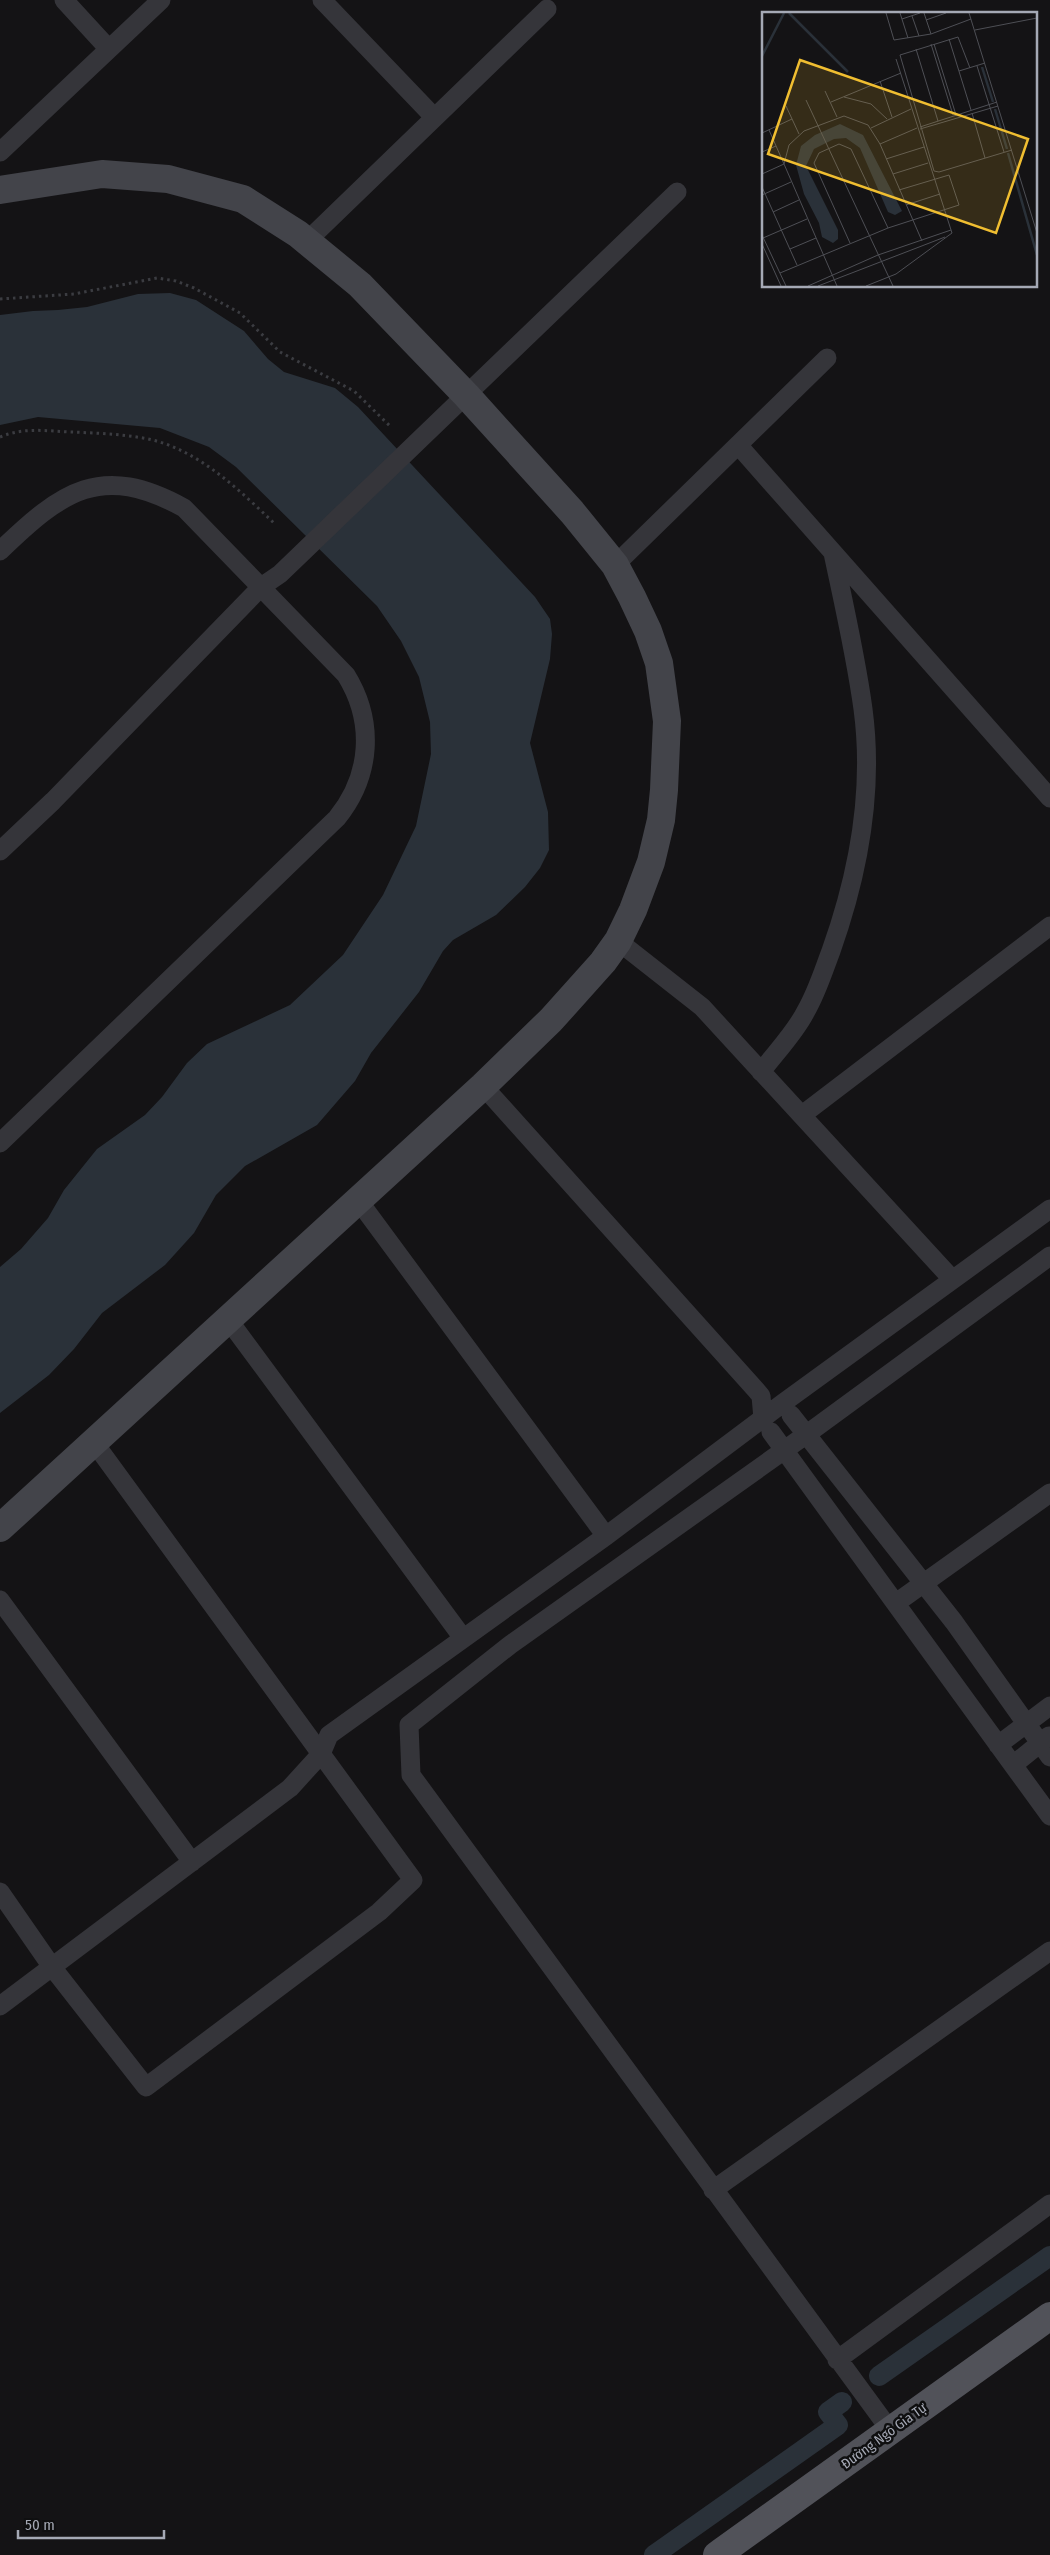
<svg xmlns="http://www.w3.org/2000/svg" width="1050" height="2555" font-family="'Fira Sans Condensed',sans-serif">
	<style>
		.water { fill: #2a3139 }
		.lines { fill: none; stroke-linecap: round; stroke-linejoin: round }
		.canal { stroke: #2a3139; stroke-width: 20 }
		.path { stroke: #3b3c41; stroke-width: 3; stroke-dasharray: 2.5 4; stroke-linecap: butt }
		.street { stroke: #35353a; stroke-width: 19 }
		.secondary { stroke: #43444a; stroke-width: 28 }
		.primary { stroke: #515259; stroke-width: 28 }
		.labels { text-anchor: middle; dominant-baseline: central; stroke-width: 5; stroke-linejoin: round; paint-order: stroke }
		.street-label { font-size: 14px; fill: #a5a9b5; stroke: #0f0f10 }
		.inset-river { fill: none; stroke: #2a3139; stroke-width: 2.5 }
		.inset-road { fill: none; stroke: #4e4f55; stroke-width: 1 }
		.view { fill: #f0be31; fill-opacity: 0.15; stroke: #f0be31; stroke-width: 2.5 }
		.inset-edge { fill: none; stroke: #a5a9b5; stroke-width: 2.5 }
	</style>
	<rect width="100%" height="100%" fill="#141315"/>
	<path class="water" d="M 170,293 L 196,300 L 244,331 L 268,359 L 284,372 L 335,388 L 358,407 L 535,597 L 550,619 L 552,634 L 550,659 L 530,743 L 548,812 L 549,850 L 540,868 L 525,887 L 496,915 L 453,940 L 443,951 L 419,992 L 371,1053 L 355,1081 L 317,1125 L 245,1166 L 216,1195 L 194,1233 L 165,1265 L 102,1313 L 74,1349 L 49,1375 L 0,1413 L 0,1267 L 21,1249 L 48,1218 L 64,1190 L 97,1149 L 145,1115 L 162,1097 L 187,1063 L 207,1044 L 290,1005 L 343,955 L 383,895 L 416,826 L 431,754 L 430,722 L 419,677 L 401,641 L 377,606 L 236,467 L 209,447 L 160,428 L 38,417 L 0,425 L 0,315 L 33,311 L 58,310 L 87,307 L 138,294 Z"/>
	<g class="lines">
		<path class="canal" d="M 879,2376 L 1050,2256
			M 654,2555 L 838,2425 L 828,2412 L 842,2402"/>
		<path class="path" d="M 0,299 L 74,294 L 157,278 L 176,281 L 194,288 L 240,313 L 280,352 L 354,391 L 391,427
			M 0,437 C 24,427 46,431 71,432 C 95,433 120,434 143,438 C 196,447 238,489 275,524"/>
		<path class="street" d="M 64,0 L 108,48
			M 322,0 L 434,117
			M 0,152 L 161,0
			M 307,241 L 547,9
			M 739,446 L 1050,798
			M 0,551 C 62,491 101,462 184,508 L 346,675 C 375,722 371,776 337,818 L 0,1143
			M 615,565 L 827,358
			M 0,851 L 53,801 L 261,587 L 280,574 L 677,192
			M 618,941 L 702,1007 L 952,1279
			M 761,1072 C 776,1052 795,1033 806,1011 C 817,992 823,972 831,951 C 858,875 874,791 863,709 C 856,657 844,605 833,553
			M 483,1086 L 756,1390 L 761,1396 L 763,1419
			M 802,1115 L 1050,926
			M 358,1200 L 606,1536
			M 227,1318 L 463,1638
			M 791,1415 L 954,1622 L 1050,1757
			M 771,1432 L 1050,1816
			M 0,1600 L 192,1862
			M 896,1603 L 1050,1493
			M 998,1745 L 1050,1706
			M 1013,1765 L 1049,1736
			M 0,1892 L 52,1967 L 146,2087 L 379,1912 L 413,1880 L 93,1441
			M 0,2006 L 290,1788 L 321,1754 L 329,1735 L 606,1536 L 783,1403 L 1050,1209
			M 713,2190 L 1050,1951
			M 837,2360 L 1050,2204
			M 890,2430 L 411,1775 L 409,1725 L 510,1645 L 807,1434 L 1050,1256"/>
		<path class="secondary" d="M 0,190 L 102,174 L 168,179 L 243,199 L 298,234 L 360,285 L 467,396 L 572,512 L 615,565 L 632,597 L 648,631 L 659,663 L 667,721 L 664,790 L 661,820 L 651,862 L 633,910 L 618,941 L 603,962 L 551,1020 L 483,1086 L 0,1528"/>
		<path class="primary" d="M 717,2555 L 1050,2316"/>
	</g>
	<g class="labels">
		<g class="street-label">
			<text transform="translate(884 2436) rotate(-36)">Đường Ngô Gia Tự</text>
		</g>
	</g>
	<g transform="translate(762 12)">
		<rect width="275" height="275" fill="#141315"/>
		<path d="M 78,112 L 101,123 L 140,199 L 133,203 L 126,200 L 98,136 L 84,126 L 72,127 L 52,137 L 44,154 L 76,218 L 76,227 L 71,231 L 60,225 L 57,211 L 42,182 L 34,153 L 39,134 L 53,123 Z" fill="#2a3139"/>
		<path class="inset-river" d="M 27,1 L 86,60M 0,44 L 22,1M 220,55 L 231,90M 233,97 L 245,137M 246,141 L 275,243"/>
		<path class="inset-road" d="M 124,1 L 132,28 L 169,22 L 209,7M 138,1 L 146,26M 162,1 L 169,22M 207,1 L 275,221M 150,4 L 157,24M 140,7 L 158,1M 164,8 L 184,1M 213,18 L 275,6M 187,27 L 209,98M 169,32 L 191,103M 172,32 L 194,103M 154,37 L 176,109M 215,54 L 242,140M 208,56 L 196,25 L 138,43 L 172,159 L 177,160 L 250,138M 197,59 L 223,51M 118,69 L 130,105M 63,79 L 75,105M 82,85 L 109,92 L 125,107M 44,88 L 131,274M 69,90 L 139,61M 24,94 L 37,122M 210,101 L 223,146M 158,115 L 235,90M 109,116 L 149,97M 158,117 L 236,94M 0,121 L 30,107M 118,132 L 155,116M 0,140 L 14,134M 124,147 L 162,135M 0,162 L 22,152 L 7,118M 131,162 L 166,151M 0,175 L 35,253M 0,183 L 29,170M 144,193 L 178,182M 11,200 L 37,188M 0,223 L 24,274M 1,226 L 45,207M 88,231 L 52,151 L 57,141 L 77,132 L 89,137 L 126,216M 0,232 L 19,274M 28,237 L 54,226M 18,261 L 126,216 L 197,193 L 187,163 L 137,178M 46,274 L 116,243 L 189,218M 56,274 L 183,225M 75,274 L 22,152 L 27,133 L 42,119 L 82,104 L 106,113 L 118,132 L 160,229M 104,274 L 134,262 L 190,221 L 134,47"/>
		<path class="view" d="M 38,48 L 266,127 L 234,221 L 6,142 Z"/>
		<rect width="275" height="275" class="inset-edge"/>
	</g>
	<path d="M18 2530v8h146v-8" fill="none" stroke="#a5a9b5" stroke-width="2.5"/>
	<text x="25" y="2530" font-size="15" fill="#a5a9b5" stroke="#0f0f10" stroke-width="4" paint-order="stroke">50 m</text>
</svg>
